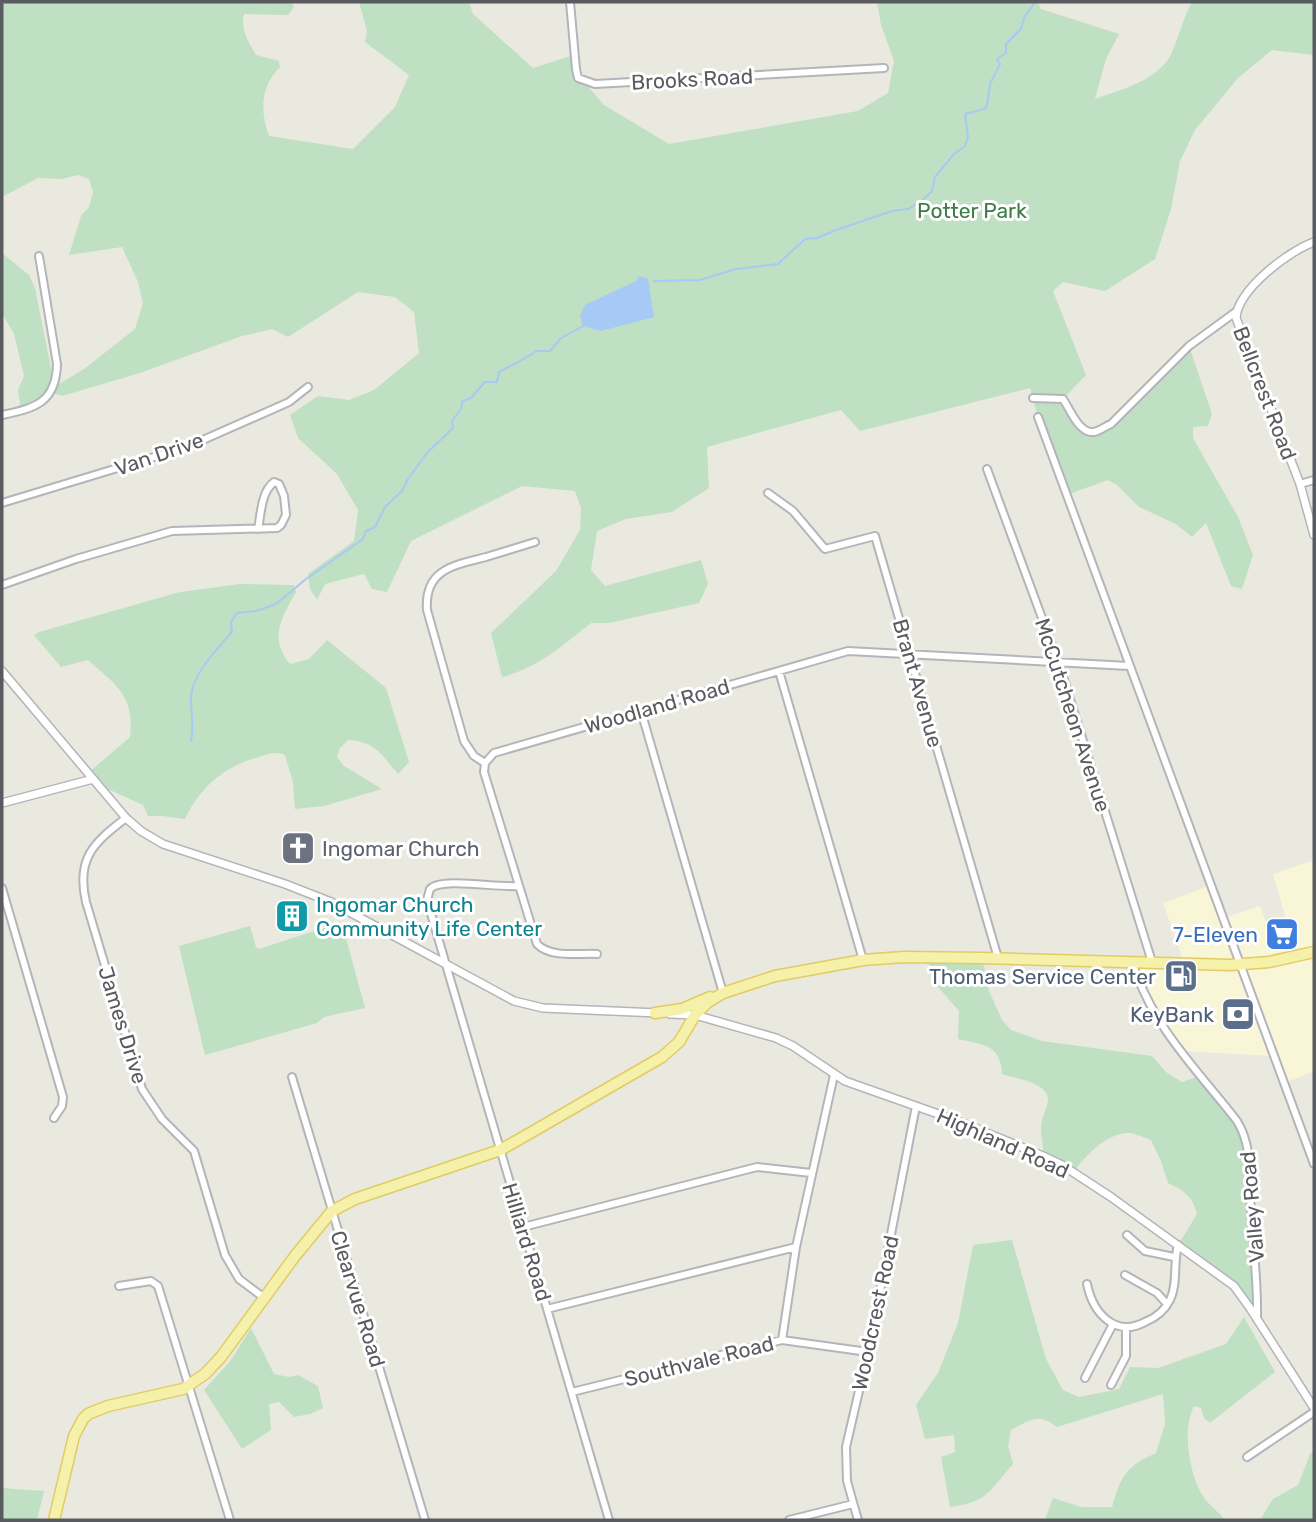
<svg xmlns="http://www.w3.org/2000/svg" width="1316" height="1522" font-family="Rubik,sans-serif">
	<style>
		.commercial { fill: #f9f5d7 }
		.green { fill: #bfe0c2 }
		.water { fill: #a6caf5 }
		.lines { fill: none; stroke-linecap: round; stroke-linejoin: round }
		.stream { stroke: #a6caf5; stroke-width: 2 }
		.minor-casing { stroke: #b3b5ba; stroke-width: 10 }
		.tertiary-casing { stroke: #b3b5ba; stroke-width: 10 }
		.primary-casing { stroke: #e1cb63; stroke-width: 13 }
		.minor { stroke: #fff; stroke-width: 6 }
		.tertiary { stroke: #fff; stroke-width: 7 }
		.primary { stroke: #f5f1aa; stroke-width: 10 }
		.labels { text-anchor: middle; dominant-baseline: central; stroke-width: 6; stroke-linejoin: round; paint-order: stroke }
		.street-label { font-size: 21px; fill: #595b60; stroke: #fff }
		.park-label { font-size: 21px; fill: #3c7c46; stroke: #fff }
		.worship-label { font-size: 21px; fill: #5b616d; stroke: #fff; text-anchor: start }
		.culture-label { font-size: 21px; fill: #0d838f; stroke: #fff; text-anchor: start }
		.shop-label { font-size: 21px; fill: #366cbe; stroke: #fff; text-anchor: end }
		.service-label { font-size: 21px; fill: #4e5e75; stroke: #fff; text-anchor: end }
	</style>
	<rect width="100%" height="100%" fill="#eae9e0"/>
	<path class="commercial" d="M 1314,860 L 1314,947 L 1266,957 L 1231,960 L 1183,959 L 1163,903 L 1211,885 L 1224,918 L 1260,906 L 1267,924 L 1286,919 L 1273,874 Z
		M 1314,952 L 1314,1071 L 1285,1083 L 1274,1056 L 1179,1051 L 1172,1042 L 1132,962 L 1231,965 Z"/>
	<path class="green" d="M 2,2 L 292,2 L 294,7 L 288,15 L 244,14 C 240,29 249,43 256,55 L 279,61 L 280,67 C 260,88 260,110 269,136 L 353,149 L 395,107 L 409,75 L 365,42 L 367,31 L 359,2 L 469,2 L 473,14 L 533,68 L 574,55 L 578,78 L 585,83 L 604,105 L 669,144 L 858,111 L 888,93 L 894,61 L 881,25 L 877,2 L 1038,2 L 1041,9 L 1119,34 L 1106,59 L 1095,99 C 1120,90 1159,80 1171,54 C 1179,37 1183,18 1192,2 L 1314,2 L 1314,55 L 1272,50 L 1238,78 L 1195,130 L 1180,161 L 1171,209 L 1155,259 L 1105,291 L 1063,282 L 1053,291 L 1086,375 L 1063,399 L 1079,424 L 1094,432 L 1111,424 L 1189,346 L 1212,414 L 1208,426 L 1193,427 L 1193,438 L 1238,517 L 1253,555 L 1242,589 L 1231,586 L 1206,523 L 1192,537 L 1176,524 L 1139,507 L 1117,485 L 1108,480 L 1066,495 L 1038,417 L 1030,388 L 860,431 L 841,410 L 707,447 L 709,488 L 672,512 L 626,519 L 597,531 L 591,570 L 605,586 L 701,560 L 708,584 L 699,603 L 609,623 L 591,623 C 563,645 538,668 502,677 L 491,633 L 556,571 L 580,530 L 581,508 L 575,491 L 522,486 L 411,541 L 387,592 L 372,589 L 364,574 L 325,584 L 317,600 L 310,589 L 308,574 L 354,541 L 358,510 L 337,474 L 298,438 L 290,415 L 318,396 L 349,400 L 374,390 L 419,353 L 414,312 L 395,297 L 358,292 L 288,337 L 272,329 L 242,336 L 140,373 L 62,396 L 52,393 L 21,411 L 18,390 L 24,376 L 14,334 L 2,313 L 2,253 L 29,275 L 35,288 L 52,373 L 56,378 L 54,387 L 84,369 L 135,329 L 143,303 L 138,282 L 122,247 L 69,255 L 81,216 L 89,207 L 93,192 L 89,179 L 78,175 L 62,179 L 38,178 L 2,197 Z
		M 240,584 L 294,585 L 296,592 C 282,617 268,638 290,664 L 309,659 L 327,640 L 386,688 L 409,762 L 398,774 C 382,755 375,741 348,740 L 340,748 L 337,757 L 344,766 L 382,789 L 324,806 L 295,809 L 293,782 L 285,755 C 275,751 268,754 259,757 C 225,766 200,787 185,819 L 162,816 L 148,816 L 143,805 L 110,790 L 101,789 L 88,773 L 130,737 C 135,696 116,685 88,660 L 61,667 L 34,635 L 39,632 L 180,592 Z
		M 333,925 L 339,926 L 344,931 L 365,1008 L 324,1017 L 317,1023 L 205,1055 L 179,946 L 250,926 L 256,947 L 259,949 Z
		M 929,957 L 982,958 L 989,991 L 1002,1020 L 1011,1030 L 1042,1041 L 1152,1056 L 1167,1073 L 1182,1082 L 1200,1076 L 1246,1140 L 1257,1319 L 1234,1286 L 1178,1245 L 1197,1214 C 1192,1195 1184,1191 1168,1183 L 1161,1161 L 1151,1140 C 1144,1138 1135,1133 1128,1133 C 1105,1134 1087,1155 1073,1172 L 1043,1156 C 1044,1145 1041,1138 1041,1128 C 1041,1119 1047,1109 1048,1100 C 1049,1083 1014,1078 1002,1074 C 1001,1044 983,1045 958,1039 L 959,1011 L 931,979 Z
		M 1012,1240 L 1046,1359 L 1063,1390 L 1079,1397 L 1119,1389 L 1130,1367 L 1158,1368 L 1226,1344 L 1244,1317 L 1275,1372 L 1210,1423 L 1204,1418 L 1201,1408 L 1194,1406 C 1182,1429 1189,1469 1200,1491 C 1205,1502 1218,1511 1225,1520 L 1045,1520 L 1053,1498 L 1081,1507 L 1112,1507 C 1121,1476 1126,1466 1156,1453 L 1165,1424 L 1163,1394 L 1057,1427 C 1038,1412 1030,1420 1011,1430 L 1008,1446 L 1013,1464 C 989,1491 988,1502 950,1507 L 941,1457 L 955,1452 L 954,1435 L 925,1439 L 916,1405 L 938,1373 L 958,1323 L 973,1245 Z
		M 251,1328 L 274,1374 L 289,1377 L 298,1375 L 318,1386 L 323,1408 L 310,1414 L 294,1417 L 279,1402 L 269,1404 L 271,1430 L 242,1449 L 204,1390 L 231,1360 Z
		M 1314,1451 L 1314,1520 L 1260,1520 L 1273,1499 L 1298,1485 L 1310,1454 Z
		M 2,1488 L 44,1491 L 37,1520 L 2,1520 Z"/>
	<path class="water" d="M 639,276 L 648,279 L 654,317 L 601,331 L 583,326 L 580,316 L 585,305 L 636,281 Z"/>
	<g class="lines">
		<path class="stream" d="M 654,281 L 700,280 L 736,269 L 778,264 L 805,239 L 817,238 L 839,229 L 892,211 L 908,209 L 923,200 L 932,191 L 935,177 L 954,154 L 965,146 L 968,137 L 965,114 L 984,109 L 987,106 L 990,84 L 1000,64 L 997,59 L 1006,53 L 1006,44 L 1021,29 L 1024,18 L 1035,2
			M 191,741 C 194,726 191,712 191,697 C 192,674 218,648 232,632 L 231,622 L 237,613 L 256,611 L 276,604 L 306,579 L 363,539 L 366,531 L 375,527 L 385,507 L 402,491 L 408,479 L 427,453 L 453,428 L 452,421 L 461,409 L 462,402 L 472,397 L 485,382 L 497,382 L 499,372 C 511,365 525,360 536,351 L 550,351 L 560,339 L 583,326"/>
		<g class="minor-casing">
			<path id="minor" d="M 570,2 L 576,69 L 578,78 L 595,84 L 884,68
				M 1033,398 L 1063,399 C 1070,409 1079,434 1094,432 C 1099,431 1106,426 1111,424 L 1189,346 L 1237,311
				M 2,415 C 35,408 56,403 57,364 L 39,256
				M 1038,417 L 1314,1164
				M 987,469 L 1059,664 L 1152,962
				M 1300,484 L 1314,480
				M 768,493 L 793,511 L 825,549 L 875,536 L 998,958
				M 2,503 L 187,447 L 289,402 L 308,387
				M 2,585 L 76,559 L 172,531 L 277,528 L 281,525 L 286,515 L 284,496 L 279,484 L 274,482 C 261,492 261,514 258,529
				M 779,671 L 863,960
				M 641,711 L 723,993
				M 485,763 L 474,756 L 464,741 L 427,610 C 424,569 455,565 486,557 C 502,552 519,547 535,542
				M 126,818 C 93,843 76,859 86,902 L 142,1089 L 162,1119 L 194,1151 L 225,1255 L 239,1279 L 263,1297
				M 519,886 C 497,888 442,877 430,889 L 427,900 L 609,1520
				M 2,888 L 63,1097 L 62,1106 L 54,1118
				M 597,954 C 579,953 550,958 537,944 L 484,772 L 485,763 L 494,753 L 848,651 L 1129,666
				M 1132,962 C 1154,1029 1195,1067 1237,1121 C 1254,1148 1248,1181 1251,1211 C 1253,1247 1258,1282 1257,1319
				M 292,1077 L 425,1520
				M 523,1227 L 757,1167 L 811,1173
				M 1127,1235 L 1145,1251 L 1174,1257
				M 1125,1275 L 1157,1293 L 1167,1304
				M 1087,1284 C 1093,1313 1115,1338 1145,1322 C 1155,1318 1165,1310 1170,1300 C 1178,1284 1173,1263 1178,1245
				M 119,1286 L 151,1281 L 158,1286 L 230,1520
				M 547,1309 L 796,1247
				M 782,1340 L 796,1247 L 834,1075
				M 1085,1378 L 1113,1324
				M 1111,1385 L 1126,1356 L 1126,1327
				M 572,1392 L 782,1340 L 868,1352
				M 1247,1457 L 1314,1412
				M 789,1520 L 853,1504
				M 858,1520 L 847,1481 L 846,1447 L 868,1352 L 916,1106"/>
		</g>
		<g class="tertiary-casing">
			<path id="tertiary" d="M 1314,242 C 1289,251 1238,289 1236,318 L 1300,484 L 1314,535
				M 2,671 L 126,818 L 141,831 L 163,844 L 285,884 L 331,902 L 514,1001 L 543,1008 L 658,1013
				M 2,803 L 93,779
				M 670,1014 L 695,1015 L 776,1038 L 793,1046 L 845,1081 L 958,1121 L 1043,1156 L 1062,1165 L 1111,1197 L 1234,1286 L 1250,1308 L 1314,1408"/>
		</g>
		<g class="primary-casing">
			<path id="primary" d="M 655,1013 L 682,1009 L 710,997
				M 54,1520 L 74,1436 L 83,1419 L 88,1414 L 108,1406 L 183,1389 L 205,1374 L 221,1357 L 295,1256 L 332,1211 L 355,1199 L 500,1150 L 518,1140 L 662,1057 L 679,1042 L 695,1015 L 708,1002 L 723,993 L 775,976 L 863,960 L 904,957 L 982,958 L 1231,965 L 1269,962 L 1314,952"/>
		</g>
		<use href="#minor" class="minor"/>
		<use href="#tertiary" class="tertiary"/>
		<use href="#primary" class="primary"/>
	</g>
	<defs>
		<g id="church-square" transform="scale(1.75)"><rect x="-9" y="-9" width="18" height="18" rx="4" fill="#6b7280" stroke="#fff"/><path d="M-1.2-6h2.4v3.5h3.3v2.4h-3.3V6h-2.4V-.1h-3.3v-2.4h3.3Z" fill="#fff"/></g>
		<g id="building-square" transform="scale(1.75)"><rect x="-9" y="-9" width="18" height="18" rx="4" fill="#0f9aa8" stroke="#fff"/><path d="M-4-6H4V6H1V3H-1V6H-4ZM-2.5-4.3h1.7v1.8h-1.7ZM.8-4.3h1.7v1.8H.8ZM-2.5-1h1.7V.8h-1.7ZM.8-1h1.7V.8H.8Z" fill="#fff"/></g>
		<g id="supermarket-square" transform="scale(1.75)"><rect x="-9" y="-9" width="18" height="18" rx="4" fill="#3f7fe0" stroke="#fff"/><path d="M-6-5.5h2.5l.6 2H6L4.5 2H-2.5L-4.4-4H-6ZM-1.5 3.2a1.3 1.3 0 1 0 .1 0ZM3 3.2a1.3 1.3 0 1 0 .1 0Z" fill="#fff"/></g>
		<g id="fuel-square" transform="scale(1.75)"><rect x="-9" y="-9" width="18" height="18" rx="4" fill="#5c6f8a" stroke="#fff"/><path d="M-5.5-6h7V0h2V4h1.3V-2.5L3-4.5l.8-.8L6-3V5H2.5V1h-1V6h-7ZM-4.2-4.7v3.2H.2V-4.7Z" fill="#fff"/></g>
		<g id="bank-square" transform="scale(1.75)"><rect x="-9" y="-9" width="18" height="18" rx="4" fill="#5c6f8a" stroke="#fff"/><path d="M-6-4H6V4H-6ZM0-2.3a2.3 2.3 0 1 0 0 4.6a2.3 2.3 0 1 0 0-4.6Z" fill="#fff"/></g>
	</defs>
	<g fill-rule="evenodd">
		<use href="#church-square" x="298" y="848"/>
		<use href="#building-square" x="292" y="916"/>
		<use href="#supermarket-square" x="1282" y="934"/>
		<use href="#fuel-square" x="1181" y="976"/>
		<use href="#bank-square" x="1238" y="1014"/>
	</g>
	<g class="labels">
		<g class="street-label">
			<text transform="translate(692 79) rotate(-3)">Brooks Road</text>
			<text transform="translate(1265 393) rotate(69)">Bellcrest Road</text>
			<text transform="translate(159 454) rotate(-19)">Van Drive</text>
			<text transform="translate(918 683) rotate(74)">Brant Avenue</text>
			<text transform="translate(657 706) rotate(-16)">Woodland Road</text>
			<text transform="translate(1073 715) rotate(72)">McCutcheon Avenue</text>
			<text transform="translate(123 1025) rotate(73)">James Drive</text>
			<text transform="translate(1003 1143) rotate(24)">Highland Road</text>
			<text transform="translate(1252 1207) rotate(-95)">Valley Road</text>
			<text transform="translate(527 1242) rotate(73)">Hilliard Road</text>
			<text transform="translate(358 1299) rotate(73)">Clearvue Road</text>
			<text transform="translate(875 1313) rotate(-78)">Woodcrest Road</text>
			<text transform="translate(699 1361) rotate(-14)">Southvale Road</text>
		</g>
		<g class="park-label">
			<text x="972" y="210">Potter Park</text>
		</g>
		<g class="worship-label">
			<text x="322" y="848">Ingomar Church</text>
		</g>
		<g class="culture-label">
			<text x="316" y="904">Ingomar Church<tspan x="316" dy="24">Community Life Center</tspan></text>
		</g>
		<g class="shop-label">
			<text x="1258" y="934">7-Eleven</text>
		</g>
		<g class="service-label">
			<text x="1156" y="976">Thomas Service Center</text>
			<text x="1214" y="1014">KeyBank</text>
		</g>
	</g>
	<rect width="1316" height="1522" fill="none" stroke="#595b60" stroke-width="7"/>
</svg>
